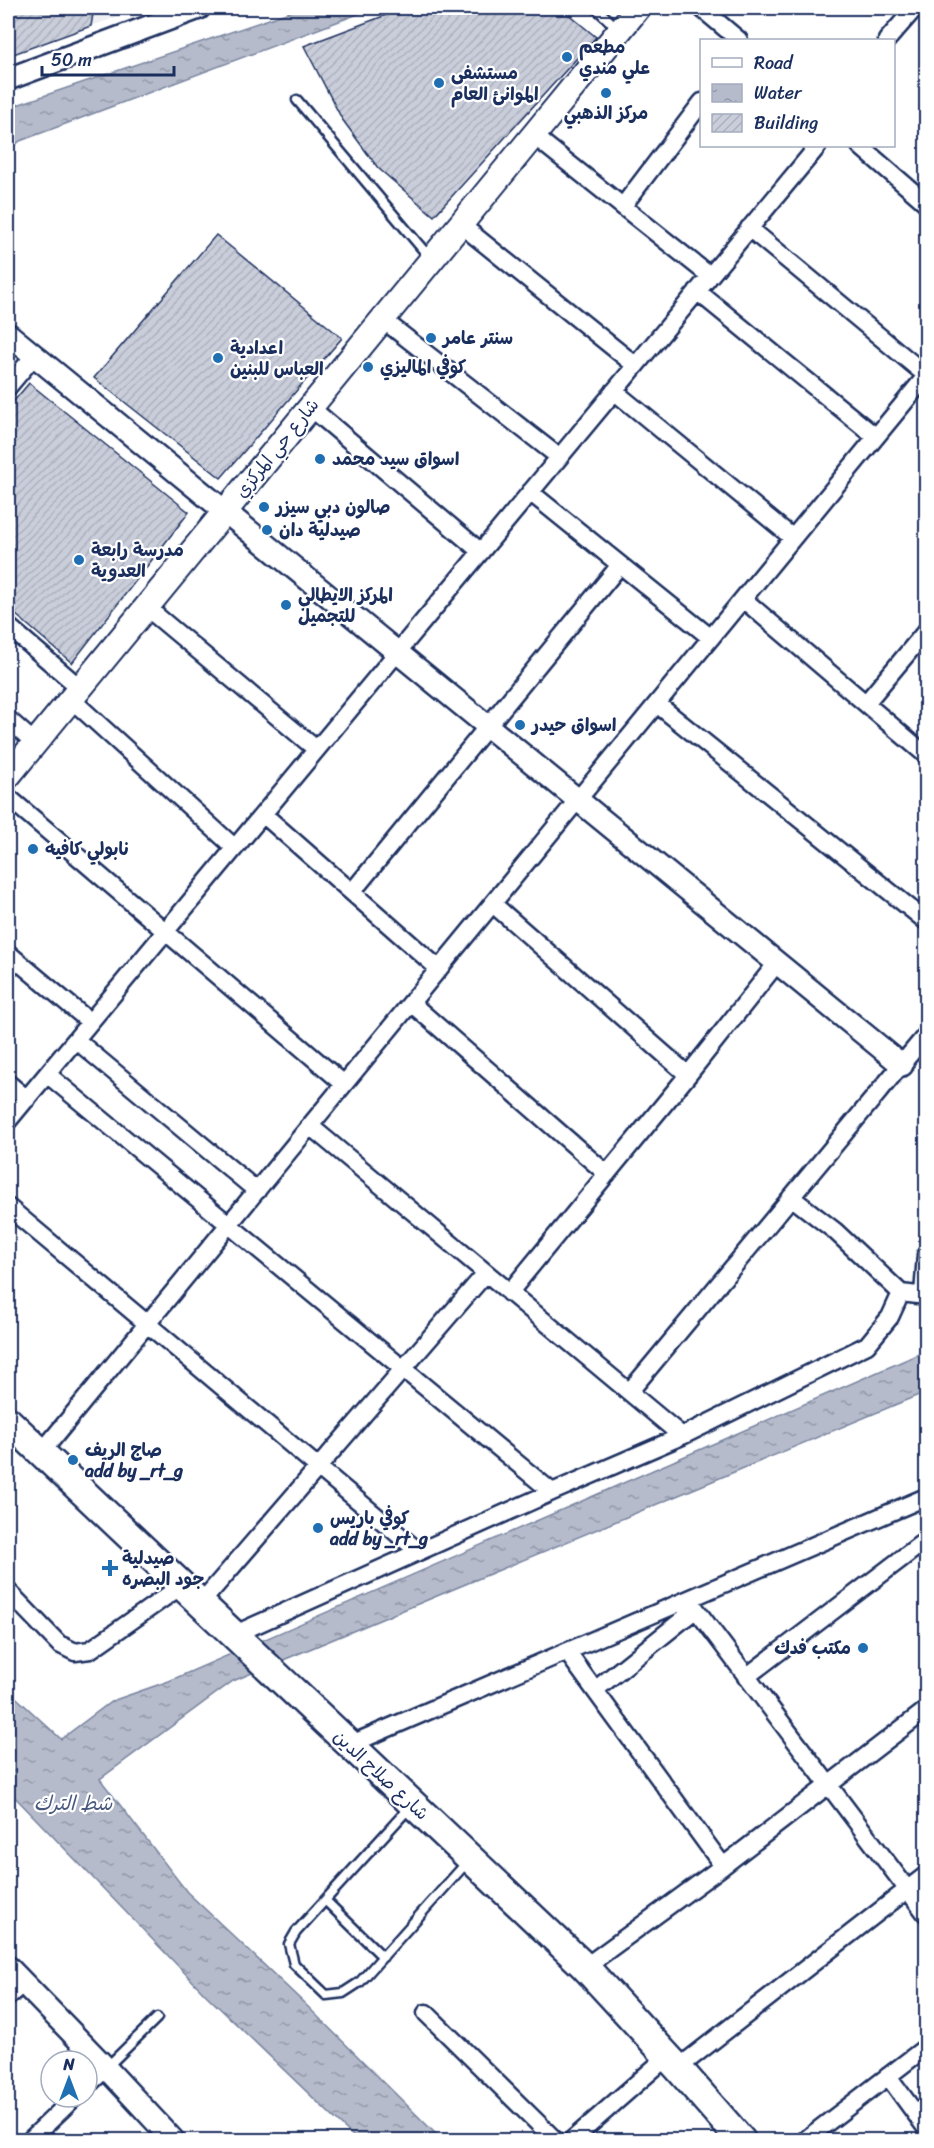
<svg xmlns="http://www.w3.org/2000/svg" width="934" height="2148" font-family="Sriracha,'Playpen Sans Arabic',sans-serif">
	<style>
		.built { fill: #eff0f4 }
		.water { fill: url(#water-ripples); stroke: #77839f; stroke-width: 1.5 }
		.building { fill: url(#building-hatch); stroke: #1b2f5e; stroke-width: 1.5 }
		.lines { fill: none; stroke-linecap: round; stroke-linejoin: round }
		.service-casing { stroke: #1b2f5e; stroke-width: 13 }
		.minor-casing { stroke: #1b2f5e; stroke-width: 21 }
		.tertiary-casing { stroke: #1b2f5e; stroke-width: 26 }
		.secondary-casing { stroke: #1b2f5e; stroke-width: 28 }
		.primary-casing { stroke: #1b2f5e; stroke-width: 32 }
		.service { stroke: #fff; stroke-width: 8 }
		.minor { stroke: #fff; stroke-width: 16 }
		.tertiary { stroke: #fff; stroke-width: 21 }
		.secondary { stroke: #fff; stroke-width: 24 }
		.primary { stroke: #fff; stroke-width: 27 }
		.poi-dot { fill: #1f6fb2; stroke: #fff; stroke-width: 2 }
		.labels { text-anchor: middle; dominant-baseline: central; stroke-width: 4.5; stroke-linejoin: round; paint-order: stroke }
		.poi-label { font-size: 18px; font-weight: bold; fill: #1b2f5e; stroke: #fff; text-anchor: start }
		.street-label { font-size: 18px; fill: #1b2f5e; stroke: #fff }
		.water-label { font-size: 20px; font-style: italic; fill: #49597e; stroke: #fff }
	</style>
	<defs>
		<pattern id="water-ripples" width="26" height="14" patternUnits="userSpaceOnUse" patternTransform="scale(1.5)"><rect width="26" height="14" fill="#b5bbca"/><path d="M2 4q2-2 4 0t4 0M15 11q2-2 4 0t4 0" fill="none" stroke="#9298a7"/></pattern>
		<pattern id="building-hatch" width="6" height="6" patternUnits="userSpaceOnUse" patternTransform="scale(1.5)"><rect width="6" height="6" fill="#caceda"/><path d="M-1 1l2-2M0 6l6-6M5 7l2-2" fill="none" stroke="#adb1be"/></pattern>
	</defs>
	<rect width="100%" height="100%" fill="#fff"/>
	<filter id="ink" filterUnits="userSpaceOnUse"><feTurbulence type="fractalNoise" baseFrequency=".0167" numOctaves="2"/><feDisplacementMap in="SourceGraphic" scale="12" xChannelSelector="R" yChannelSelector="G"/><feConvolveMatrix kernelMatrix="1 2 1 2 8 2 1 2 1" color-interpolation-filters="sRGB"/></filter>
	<g filter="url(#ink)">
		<path class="built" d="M 94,8 L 144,8 L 91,26 Z"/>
		<path class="water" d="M 301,8 L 374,8 L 20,141 L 8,151 L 8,108 Z
			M 926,1351 L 926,1392 L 233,1681 L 100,1779 L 187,1892 L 302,2001 L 442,2140 L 357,2140 L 207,1996 L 8,1790 L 8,1690 L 61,1739 L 112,1701 L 169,1681 Z"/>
		<path class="building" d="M 8,8 L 94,8 L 91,26 L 8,56 Z
			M 405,8 L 561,8 L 596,37 L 434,216 L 378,168 L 342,119 L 304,46 Z
			M 216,235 L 342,338 L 221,478 L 94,378 Z
			M 29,383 L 189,512 L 72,663 L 8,608 L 8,408 Z"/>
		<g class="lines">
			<g class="service-casing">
				<path id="service" d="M 596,8 L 619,30
					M 297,100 L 430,258
					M 410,1807 L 296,1932 L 289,1944 L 294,1964 L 326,1995 L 343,1993 L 360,1982 L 469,1860
					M 325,1900 L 383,1957
					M 106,2068 L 157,2018"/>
			</g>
			<g class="minor-casing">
				<path id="minor" d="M 701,8 L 739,40
					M 887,40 L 915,8
					M 533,135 L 710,276
					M 860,146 L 926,203
					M 623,206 L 702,102
					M 460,224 L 635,365
					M 749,228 L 926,375
					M 697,291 L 876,437
					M 382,319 L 559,457
					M 8,387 L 34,356
					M 614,391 L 793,538
					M 310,407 L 481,552
					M 530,492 L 711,638
					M 743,599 L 926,755
					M 146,607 L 316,749
					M 8,626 L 80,688
					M 71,699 L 235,848
					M 866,703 L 926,631
					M 657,704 L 926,921
					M 8,719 L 35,743
					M 8,797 L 344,1084
					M 263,814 L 439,969
					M 352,892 L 620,565
					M 493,904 L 688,1075
					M 8,953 L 90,1022
					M 411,1003 L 607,1174
					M 76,1040 L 257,1191
					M 47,1074 L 552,1492
					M 8,1083 L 27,1099
					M 8,1121 L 818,146
					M 310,1126 L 682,1436
					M 791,1197 L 835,1231 L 901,1293
					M 8,1207 L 418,1551
					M 509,1293 L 688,1075 L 777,963
					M 923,1295 L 926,1254
					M 630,1391 L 926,1035
					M 41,1453 L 926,376
					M 8,1591 L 59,1644 L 75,1652 L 90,1650 L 181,1586
					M 689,1600 L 926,1914
					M 200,1604 L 486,1273
					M 233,1635 L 552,1492 L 682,1436 L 867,1345 L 890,1317 L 901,1293 L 926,1296
					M 567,1652 L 723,1866
					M 746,1677 L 926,1540
					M 595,1690 L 696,1609
					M 349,1745 L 926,1497
					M 585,1967 L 723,1866 L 926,1710
					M 8,1997 L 23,1983
					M 426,2013 L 555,2140
					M 678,2068 L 926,1875
					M 888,2076 L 926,2128
					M 87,2086 L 106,2068
					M 30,2140 L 75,2097
					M 572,2140 L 668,2056
					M 805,2140 L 926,2047"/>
			</g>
			<g class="tertiary-casing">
				<path id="tertiary" d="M 8,79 L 199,8
					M 8,334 L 902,1065
					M 8,1967 L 106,2068 L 173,2140"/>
			</g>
			<g class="secondary-casing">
				<path id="secondary" d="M 8,776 L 638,8"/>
			</g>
			<g class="primary-casing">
				<path id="primary" d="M 8,1421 L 585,1967 L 678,2068 L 741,2140"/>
			</g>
			<use href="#service" class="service"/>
			<use href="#minor" class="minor"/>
			<use href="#tertiary" class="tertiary"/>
			<use href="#secondary" class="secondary"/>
			<use href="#primary" class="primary"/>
		</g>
	</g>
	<g class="poi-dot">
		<circle cx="567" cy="57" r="6"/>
		<circle cx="439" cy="83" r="6"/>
		<circle cx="606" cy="93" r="6"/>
		<circle cx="431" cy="338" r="6"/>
		<circle cx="218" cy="358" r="6"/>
		<circle cx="368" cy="367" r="6"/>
		<circle cx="320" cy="459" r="6"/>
		<circle cx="264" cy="507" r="6"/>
		<circle cx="267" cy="530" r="6"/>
		<circle cx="79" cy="560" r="6"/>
		<circle cx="286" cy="605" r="6"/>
		<circle cx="520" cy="725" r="6"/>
		<circle cx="33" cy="849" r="6"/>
		<circle cx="73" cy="1460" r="6"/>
		<circle cx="318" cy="1528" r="6"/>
		<path d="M107 1559h6v6h6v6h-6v6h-6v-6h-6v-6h6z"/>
		<circle cx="863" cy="1648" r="6"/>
	</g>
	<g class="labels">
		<g class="poi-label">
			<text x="579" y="47">مطعم<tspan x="579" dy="21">علي مندي</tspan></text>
			<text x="451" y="73">مستشفى<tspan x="451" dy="21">الموانئ العام</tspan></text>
			<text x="606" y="113" text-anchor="middle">مركز الذهبي</text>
			<text x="443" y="338">سنتر عامر</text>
			<text x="230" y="348">اعدادية<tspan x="230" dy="21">العباس للبنين</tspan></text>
			<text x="380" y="367">كوفي الماليزي</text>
			<text x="332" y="459">اسواق سيد محمد</text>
			<text x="276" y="507">صالون دبي سيزر</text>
			<text x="279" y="530">صيدلية دان</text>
			<text x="91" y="550">مدرسة رابعة<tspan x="91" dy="21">العدوية</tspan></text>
			<text x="298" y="595">المركز الايطالي<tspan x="298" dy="21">للتجميل</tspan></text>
			<text x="532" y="725">اسواق حيدر</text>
			<text x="45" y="849">نابولي كافيه</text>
			<text x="85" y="1450">صاج الريف<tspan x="85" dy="21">add by _rt_g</tspan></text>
			<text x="330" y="1518">كوفي باريس<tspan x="330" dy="21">add by _rt_g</tspan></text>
			<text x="122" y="1558">صيدلية<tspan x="122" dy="21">جود البصره</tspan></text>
			<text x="851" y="1648" text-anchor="end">مكتب فدك</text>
		</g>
		<g class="street-label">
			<text transform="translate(277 448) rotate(-51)">شارع حي المركزي</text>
			<text transform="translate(381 1775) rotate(43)">شارع صلاح الدين</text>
		</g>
		<g class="water-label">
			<text x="73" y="1803">شط الترك</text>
		</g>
	</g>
	<rect width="934" height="2148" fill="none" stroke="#fff" stroke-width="30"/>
	<rect x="15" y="15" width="904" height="2118" fill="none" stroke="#1b2f5e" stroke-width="2" filter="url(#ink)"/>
	<rect x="700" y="39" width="195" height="108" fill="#ffffff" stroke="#a4acbf" stroke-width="1.5"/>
	<rect x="712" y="58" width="30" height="9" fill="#ffffff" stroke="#a4acbf" stroke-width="1.5"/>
	<text x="754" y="69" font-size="18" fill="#1b2f5e">Road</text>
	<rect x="712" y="84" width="30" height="18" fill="url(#water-ripples)" stroke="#a4acbf" stroke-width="1.5"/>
	<text x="754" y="99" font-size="18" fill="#1b2f5e">Water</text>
	<rect x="712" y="114" width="30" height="18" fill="url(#building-hatch)" stroke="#a4acbf" stroke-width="1.5"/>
	<text x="754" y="129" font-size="18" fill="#1b2f5e">Building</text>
	<g transform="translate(69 2079)"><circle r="28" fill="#ffffff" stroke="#a4acbf" stroke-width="1.5"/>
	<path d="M0-4.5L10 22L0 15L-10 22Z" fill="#1f6fb2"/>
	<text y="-9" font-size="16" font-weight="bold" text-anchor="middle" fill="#1b2f5e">N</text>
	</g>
	<path d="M42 66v9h132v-9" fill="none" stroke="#1b2f5e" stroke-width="3"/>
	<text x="51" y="66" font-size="18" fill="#1b2f5e" stroke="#ffffff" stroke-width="4.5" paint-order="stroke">50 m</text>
</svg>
